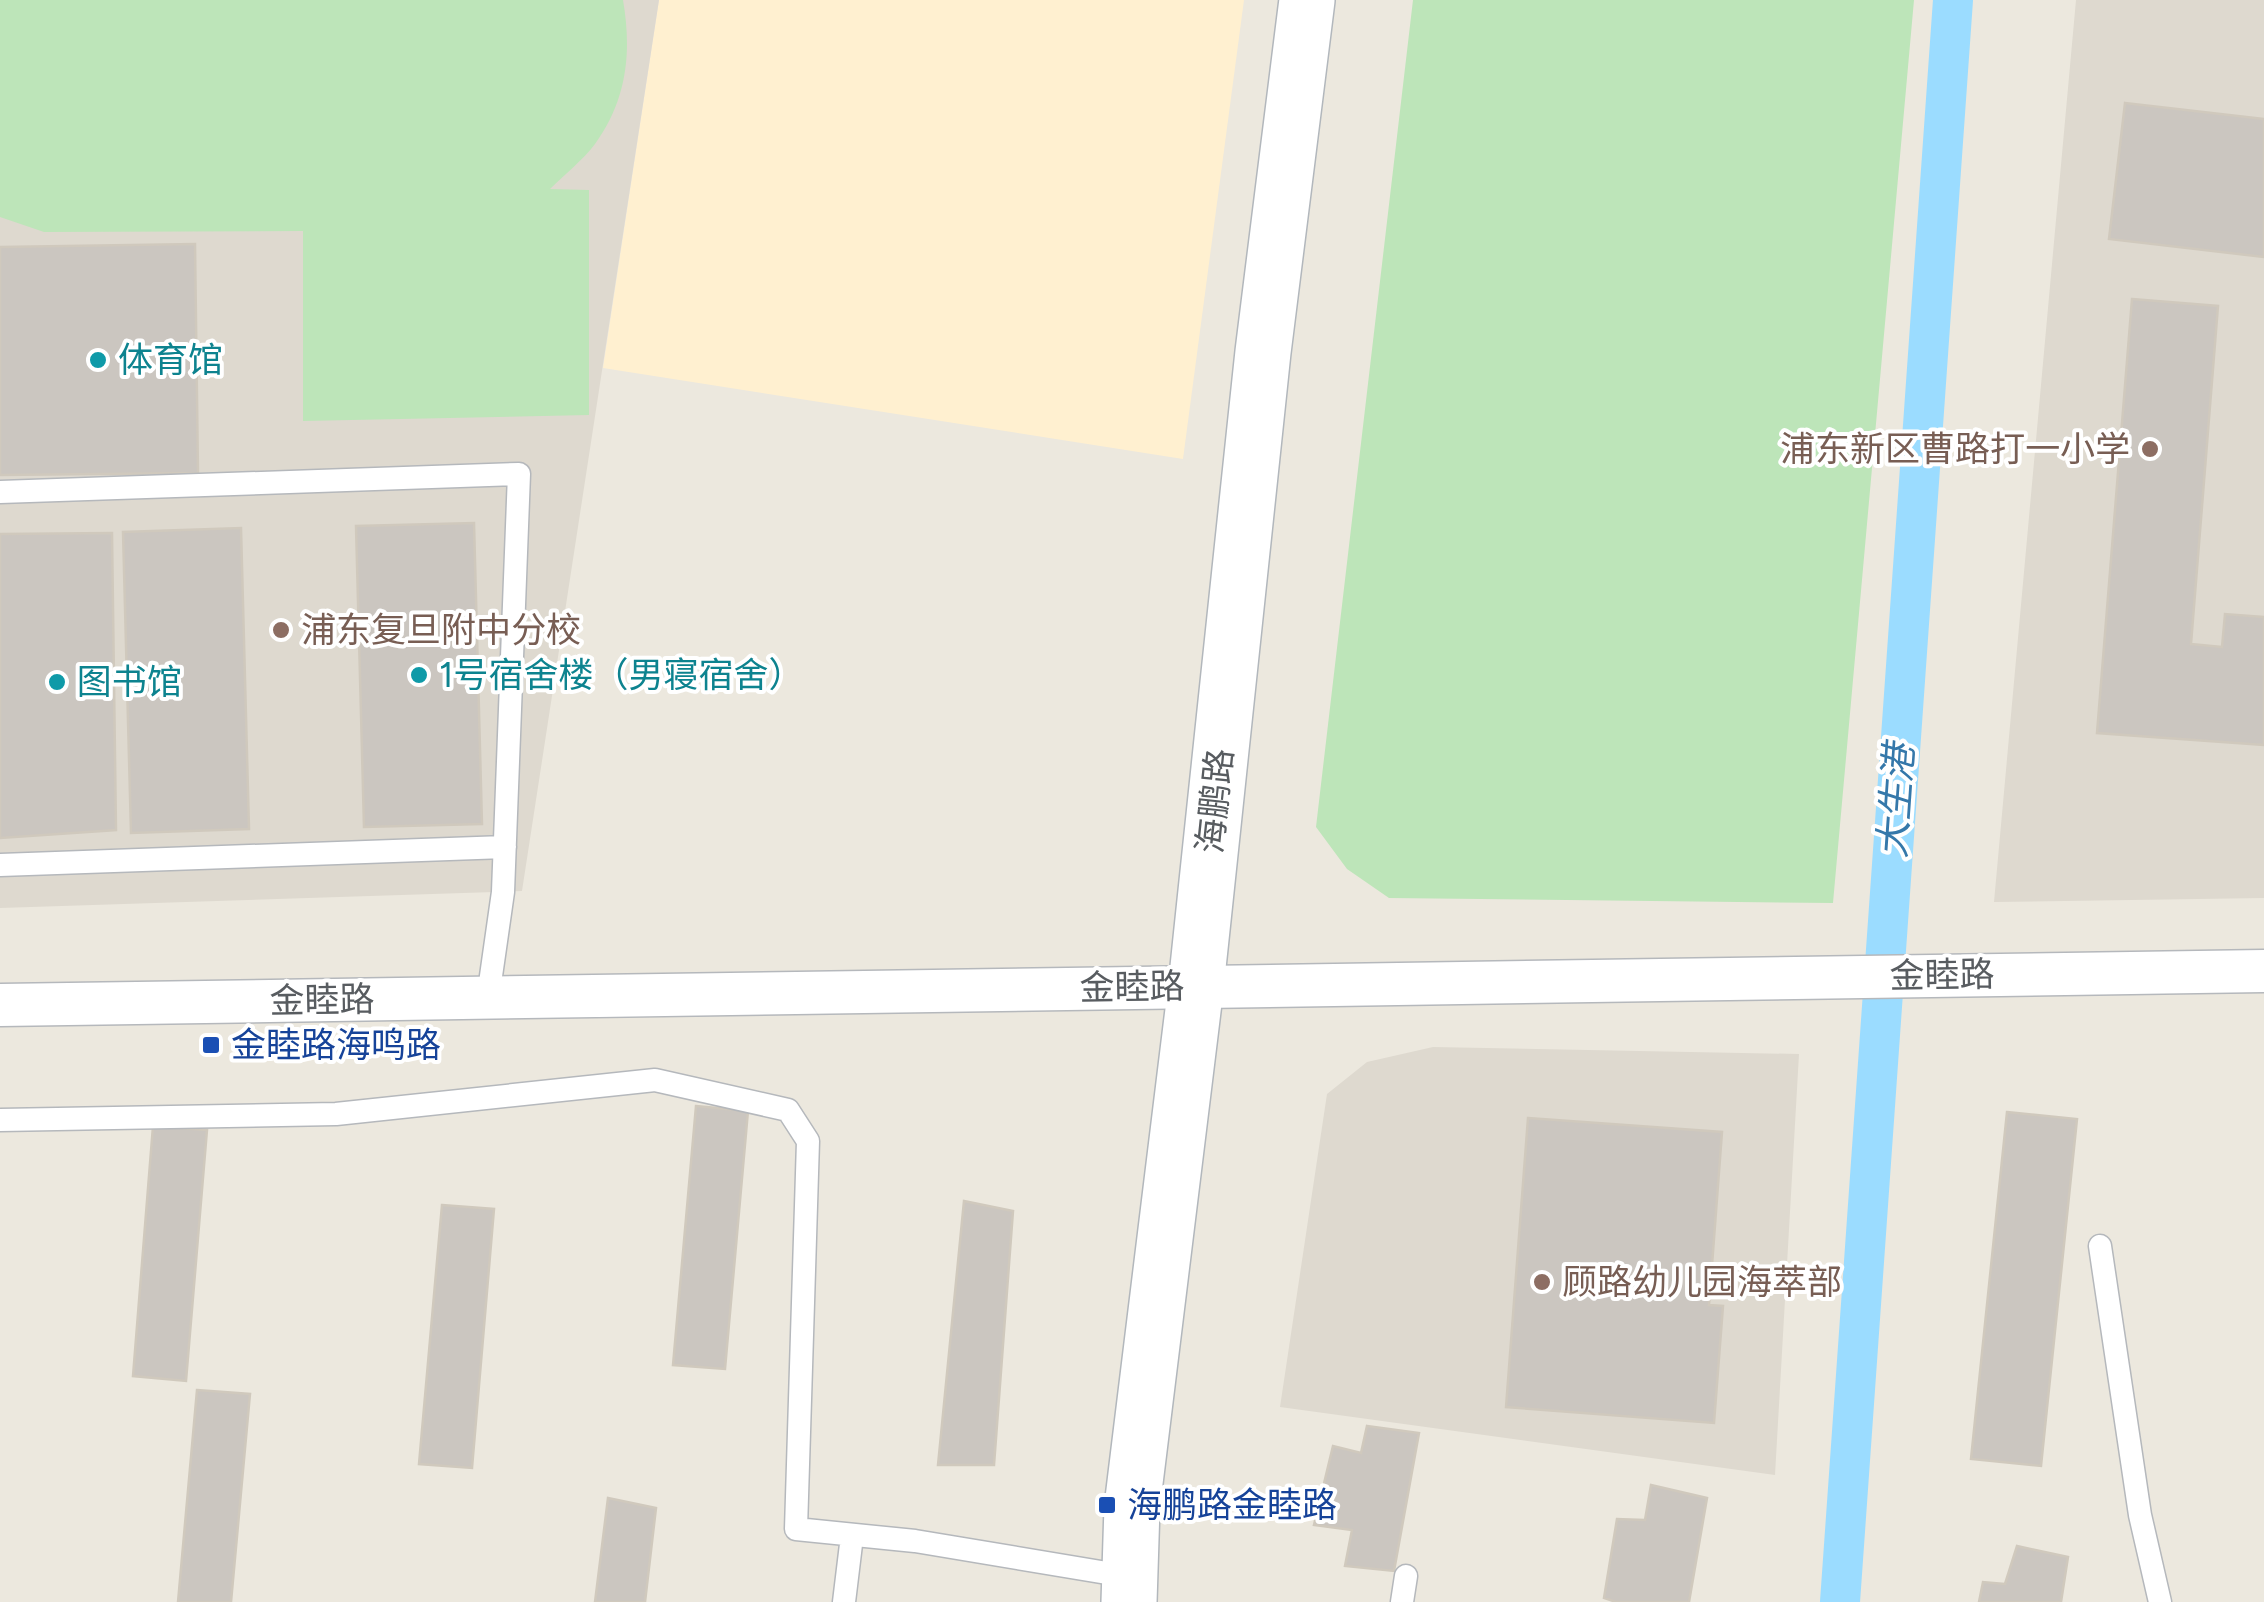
<svg xmlns="http://www.w3.org/2000/svg" width="2264" height="1602" font-family="Figtree,'Noto Sans SC',sans-serif">
	<style>
		.commercial { fill: #fff0d0 }
		.education { fill: #ded9cf }
		.green { fill: #bde5b9 }
		.lines { fill: none; stroke-linecap: round; stroke-linejoin: round }
		.canal { stroke: #9bdcff; stroke-width: 40 }
		.building { fill: #cbc6c0; stroke: #d0c9bd; stroke-width: 2.5 }
		.lane-casing { stroke: #b5b8bc; stroke-width: 25 }
		.street-casing { stroke: #b5b8bc; stroke-width: 45 }
		.secondary-casing { stroke: #b2b7bc; stroke-width: 58 }
		.lane { stroke: #fff; stroke-width: 22 }
		.street { stroke: #fff; stroke-width: 42 }
		.secondary { stroke: #fff; stroke-width: 55 }
		.culture-dot { fill: #0f9aa8; stroke: #fff; stroke-width: 4 }
		.education-dot { fill: #8d6e63; stroke: #fff; stroke-width: 4 }
		.transit-dot { fill: #1a4fb4; stroke: #fff; stroke-width: 4 }
		.labels { text-anchor: middle; dominant-baseline: central; stroke-width: 8; stroke-linejoin: round; paint-order: stroke }
		.culture-label { font-size: 35px; fill: #0d838f; stroke: #fff; text-anchor: start }
		.education-label { font-size: 35px; fill: #785e54; stroke: #fff; text-anchor: start }
		.street-label { font-size: 35px; fill: #585c60; stroke: #fff }
		.transit-label { font-size: 35px; fill: #164399; stroke: #fff; text-anchor: start }
		.water-label { font-size: 38px; font-style: italic; fill: #3578aa; stroke: #fff }
	</style>
	<rect width="100%" height="100%" fill="#ece8de"/>
	<path class="commercial" d="M 659,0 L 1244,0 L 1183,459 L 603,368 Z"/>
	<path class="education" d="M 0,0 L 659,0 L 522,891 L 0,908 Z
		M 2076,0 L 2264,0 L 2264,898 L 1994,902 Z
		M 1433,1047 L 1799,1054 L 1775,1475 L 1280,1407 L 1327,1094 L 1367,1062 Z"/>
	<path class="green" d="M 0,0 L 623,0 C 632,52 627,100 595,144 C 583,160 565,174 550,189 L 589,190 L 589,415 L 303,421 L 303,231 L 44,232 L 0,217 Z
		M 1413,0 L 1914,0 L 1833,903 L 1389,898 L 1347,869 L 1316,827 Z"/>
	<g class="lines">
		<path class="canal" d="M 1840,1602 L 1953,0"/>
	</g>
	<path class="building" d="M 2125,103 L 2264,119 L 2264,257 L 2109,239 Z
		M 195,244 L 198,473 L 0,475 L 0,247 Z
		M 2132,299 L 2218,306 L 2191,644 L 2222,647 L 2225,614 L 2264,617 L 2264,745 L 2097,733 Z
		M 474,523 L 482,824 L 364,827 L 356,526 Z
		M 241,528 L 249,829 L 131,833 L 123,532 Z
		M 112,533 L 116,830 L 0,838 L 0,534 Z
		M 696,1106 L 748,1111 L 725,1369 L 673,1365 Z
		M 2007,1112 L 2077,1119 L 2041,1466 L 1971,1459 Z
		M 1528,1118 L 1722,1132 L 1709,1305 L 1723,1306 L 1714,1423 L 1506,1407 Z
		M 153,1126 L 207,1130 L 186,1381 L 133,1376 Z
		M 964,1201 L 1013,1211 L 994,1465 L 938,1465 Z
		M 442,1205 L 494,1209 L 472,1468 L 419,1464 Z
		M 197,1390 L 250,1394 L 231,1602 L 178,1602 Z
		M 1367,1426 L 1419,1433 L 1394,1571 L 1345,1566 L 1352,1530 L 1314,1525 L 1333,1446 L 1361,1453 Z
		M 1651,1485 L 1707,1498 L 1689,1602 L 1616,1602 L 1604,1598 L 1617,1519 L 1645,1520 Z
		M 608,1498 L 656,1508 L 645,1602 L 595,1602 Z
		M 2017,1546 L 2068,1557 L 2061,1602 L 1979,1602 L 1983,1582 L 2005,1584 Z"/>
	<g class="lines">
		<g class="lane-casing">
			<path id="lane" d="M 0,492 L 519,474 L 503,892 L 488,997
				M 0,865 L 505,847
				M 0,1120 L 336,1114 L 655,1080 L 788,1110 L 808,1141 L 796,1529 L 915,1541 L 1131,1577
				M 2100,1246 L 2140,1515 L 2160,1602
				M 844,1602 L 852,1536
				M 1402,1602 L 1406,1576"/>
		</g>
		<g class="street-casing">
			<path id="street" d="M 0,1005 L 2264,971"/>
		</g>
		<g class="secondary-casing">
			<path id="secondary" d="M 1129,1602 L 1132,1507 L 1196,986 L 1263,352 L 1307,0"/>
		</g>
		<use href="#lane" class="lane"/>
		<use href="#street" class="street"/>
		<use href="#secondary" class="secondary"/>
	</g>
	<g class="culture-dot">
		<circle cx="98" cy="360" r="10"/>
		<circle cx="419" cy="675" r="10"/>
		<circle cx="57" cy="682" r="10"/>
	</g>
	<g class="education-dot">
		<circle cx="2150" cy="449" r="10"/>
		<circle cx="281" cy="630" r="10"/>
		<circle cx="1542" cy="1282" r="10"/>
	</g>
	<g class="transit-dot">
		<rect x="201" y="1035" width="20" height="20" rx="5"/>
		<rect x="1097" y="1495" width="20" height="20" rx="5"/>
	</g>
	<g class="labels">
		<g class="culture-label">
			<text x="118" y="360">体育馆</text>
			<text x="439" y="675">1号宿舍楼（男寝宿舍）</text>
			<text x="77" y="682">图书馆</text>
		</g>
		<g class="education-label">
			<text x="2130" y="449" text-anchor="end">浦东新区曹路打一小学</text>
			<text x="301" y="630">浦东复旦附中分校</text>
			<text x="1562" y="1282">顾路幼儿园海萃部</text>
		</g>
		<g class="street-label">
			<text transform="translate(1215 801) rotate(-84)">海鹏路</text>
			<text transform="translate(1942 975) rotate(-1)">金睦路</text>
			<text transform="translate(1132 987) rotate(-1)">金睦路</text>
			<text transform="translate(322 1000) rotate(-1)">金睦路</text>
		</g>
		<g class="transit-label">
			<text x="231" y="1045">金睦路海鸣路</text>
			<text x="1127" y="1505">海鹏路金睦路</text>
		</g>
		<g class="water-label">
			<text transform="translate(1896 801) rotate(-86)">大生港</text>
		</g>
	</g>
</svg>
